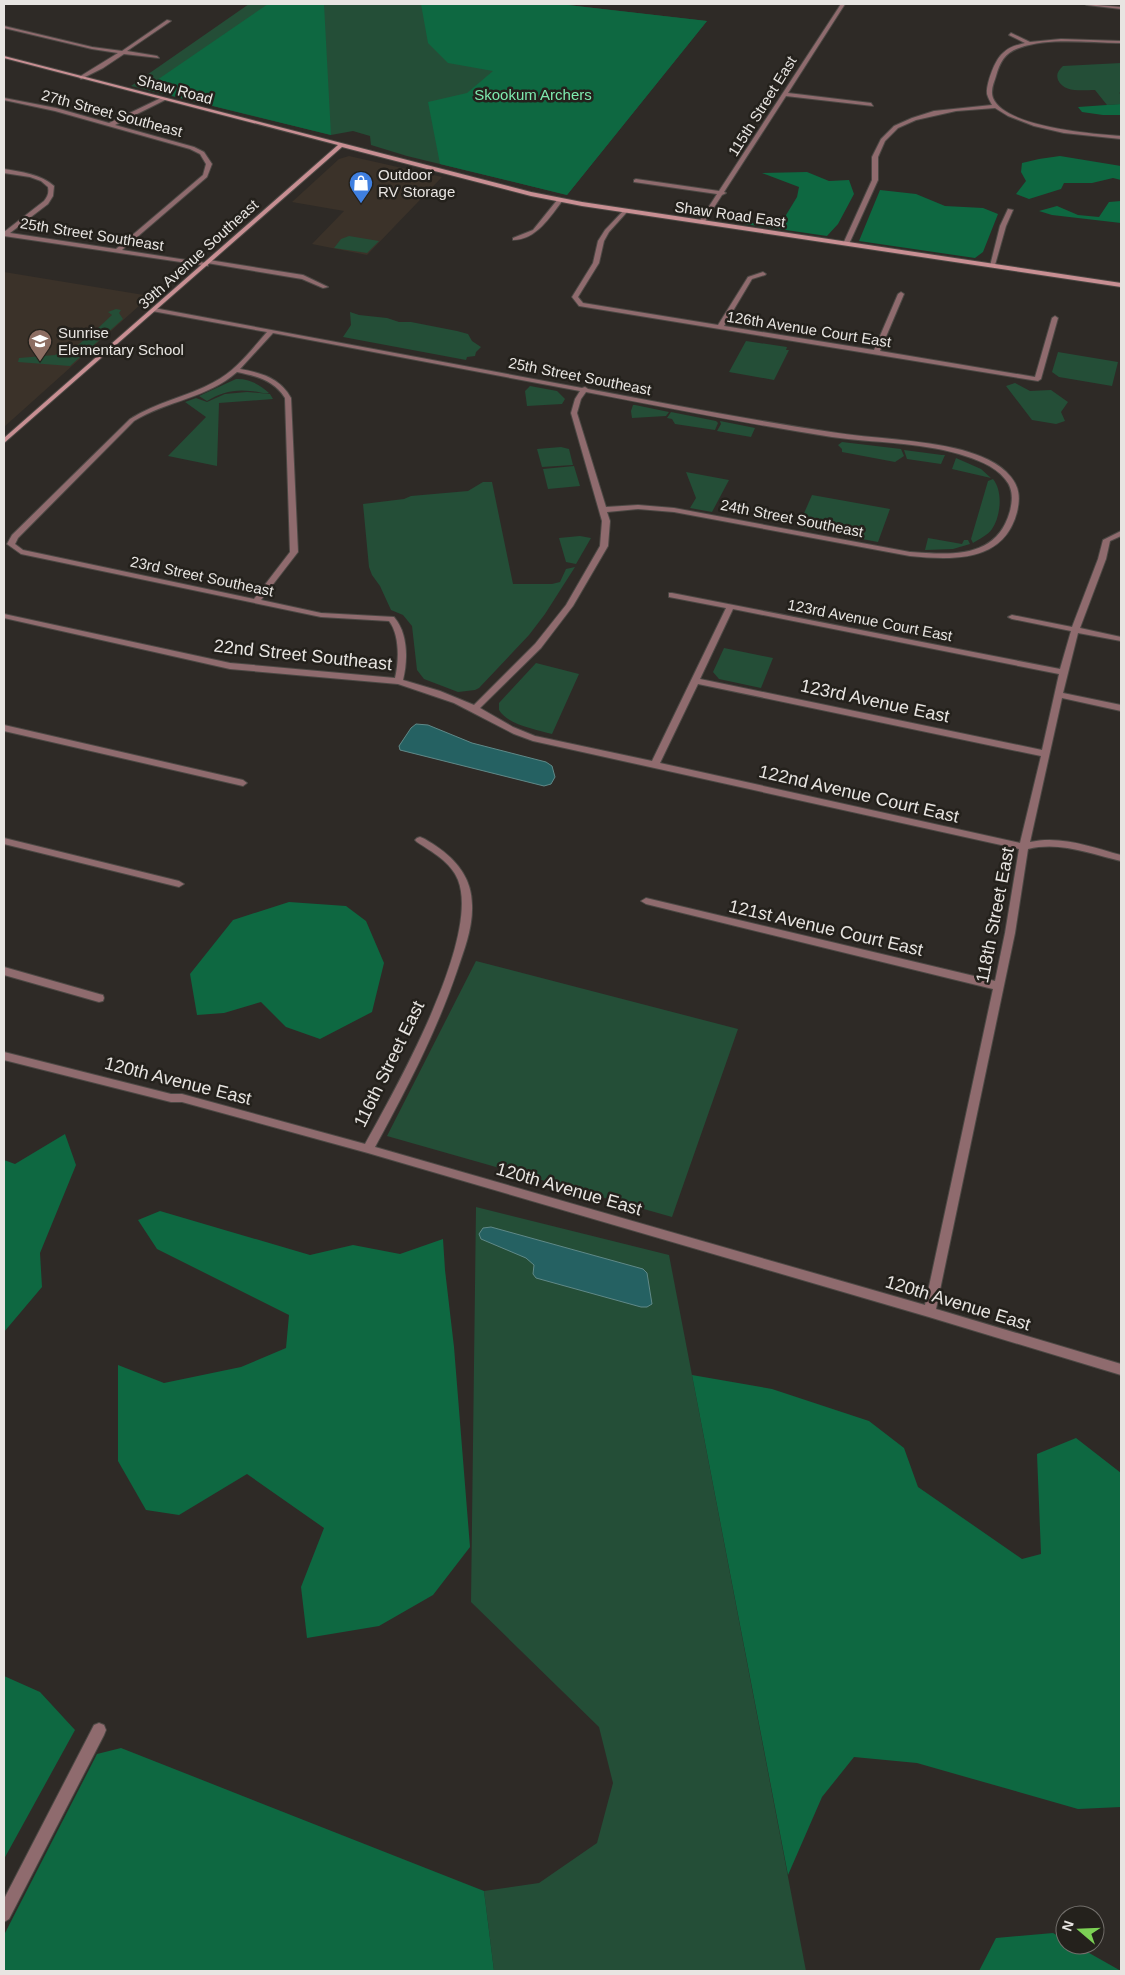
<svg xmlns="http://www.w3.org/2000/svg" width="1125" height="1975" font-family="Arial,sans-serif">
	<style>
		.built { fill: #3b3229 }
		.green { fill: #244e37 }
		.forest { fill: #0e6841 }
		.water { fill: #256162; stroke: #608988 }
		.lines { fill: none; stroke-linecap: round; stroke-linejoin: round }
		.minor-casing { stroke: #4c4844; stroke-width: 2 }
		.secondary-casing { stroke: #4c4844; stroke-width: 2 }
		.minor { fill: #8f6b6e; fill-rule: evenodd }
		.secondary { fill: #c88f93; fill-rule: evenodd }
		.labels { text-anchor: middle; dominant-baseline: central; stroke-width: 5; stroke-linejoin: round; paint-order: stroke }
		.far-street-label { font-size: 15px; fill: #e8e5e2; stroke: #24211c }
		.far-park-label { font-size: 15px; fill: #7eebaf; stroke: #24211c }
		.far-poi-label { font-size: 15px; fill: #e8e5e2; stroke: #24211c; text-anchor: start }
		.street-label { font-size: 18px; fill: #e8e5e2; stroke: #24211c }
	</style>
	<rect width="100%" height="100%" fill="#2e2a26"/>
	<path class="built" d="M 349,156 L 442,177 L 367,255 L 312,244 L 344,211 L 292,202 L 339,159 Z
		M 4,272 L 150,296 L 4,427 Z"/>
	<path class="green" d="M 249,4 L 559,4 L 707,21 L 567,195 L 407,156 L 371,145 L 370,136 L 353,131 L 331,135 L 131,86 Z
		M 1121,63 L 1121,92 L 1119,93 L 1121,94 L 1121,104 L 1107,105 L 1095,90 C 1082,90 1064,93 1058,80 C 1056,74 1058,71 1063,66 Z
		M 349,236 L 379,241 L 367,253 L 334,248 L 341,239 Z
		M 116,309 L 121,310 L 119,313 L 123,319 L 70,366 L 18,362 L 19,358 L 55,355 L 71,345 L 77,346 L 93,332 L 86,329 L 97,329 L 112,315 L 108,312 Z
		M 350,312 L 359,315 L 387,318 L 399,322 L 411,322 L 457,331 L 468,334 L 472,341 L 481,347 L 476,352 L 475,356 L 467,357 L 466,360 L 343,337 L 351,325 Z
		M 746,341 L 787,347 L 786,350 L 789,350 L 774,380 L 729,372 Z
		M 1058,352 L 1118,362 L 1112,386 L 1059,377 L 1052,372 Z
		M 236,379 C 248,378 261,385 269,393 C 262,394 257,391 250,391 C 234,389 220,393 207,401 L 199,396 Z
		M 1015,383 L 1030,391 L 1051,390 L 1068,402 L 1061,412 L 1065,421 L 1056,424 L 1032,420 L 1006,386 Z
		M 530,386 L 557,391 L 565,399 L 562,404 L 527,406 L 525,391 Z
		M 247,392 L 270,394 L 273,399 L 219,403 L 217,466 L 168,456 L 206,417 L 185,402 L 196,398 L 207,402 L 225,394 Z
		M 633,405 L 635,405 L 669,412 L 666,416 L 632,418 L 631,411 Z
		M 671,412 L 716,421 L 718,423 L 715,430 L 675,424 L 672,419 L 667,418 Z
		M 720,421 L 755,428 L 751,437 L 717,431 L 721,424 Z
		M 842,442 L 901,449 L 904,456 L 895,462 L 842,452 L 842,449 L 838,445 Z
		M 561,447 L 569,449 L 573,465 L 542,467 L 537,449 Z
		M 904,450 L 942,455 L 945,455 L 941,464 L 907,459 Z
		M 956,458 L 981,469 L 991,478 L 952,469 Z
		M 574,466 L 580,486 L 548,489 L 543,469 Z
		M 686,472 L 729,480 L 712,512 L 690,508 L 696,498 Z
		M 993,479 C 1003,491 1001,516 992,529 C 988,535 979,539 973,543 L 971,539 L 988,481 Z
		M 483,482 L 492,482 L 513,584 L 552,584 L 560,582 L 566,569 L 575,567 L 545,614 L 529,635 L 479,688 L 475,690 L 458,692 L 424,679 L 417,670 L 412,626 L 403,615 L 391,610 L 380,586 L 372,575 L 369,567 L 363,504 L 404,499 L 411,496 L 468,491 Z
		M 812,495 L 890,509 L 878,542 L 798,527 Z
		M 580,536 L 591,538 L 576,564 L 566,562 L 559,538 Z
		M 928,538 L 962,544 L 964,540 L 968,540 L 970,544 L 953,549 L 925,550 Z
		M 724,648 L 773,658 L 761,688 L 719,679 L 713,672 Z
		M 536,663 L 579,674 L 552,734 C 535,729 508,725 499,710 L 499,703 Z
		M 476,961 L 738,1029 L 672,1217 L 387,1136 Z
		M 476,1207 L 669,1255 L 806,1971 L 494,1971 L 484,1891 L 539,1883 L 597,1843 L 613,1783 L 599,1727 L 471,1602 Z"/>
	<path class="forest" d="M 268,4 L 324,4 L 331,135 L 144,89 Z
		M 421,4 L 559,4 L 707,21 L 567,195 L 440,164 L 428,102 L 467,93 L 493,71 L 448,63 L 428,43 Z
		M 1121,104 L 1121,115 L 1103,115 L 1082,112 L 1078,107 Z
		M 1060,156 L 1121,166 L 1121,180 L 1113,178 L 1092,183 L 1064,183 L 1061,189 L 1029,199 L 1016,194 L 1026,181 L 1021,172 L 1022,163 L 1039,159 Z
		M 807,172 L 829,181 L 849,180 L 854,194 L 838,224 L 827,236 L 744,224 L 783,220 L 797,197 L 799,187 L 762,173 Z
		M 880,190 L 916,194 L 945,206 L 983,208 L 998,214 L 983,252 L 975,258 L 859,241 Z
		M 1121,201 L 1121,223 L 1052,215 L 1039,211 L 1057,206 L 1078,215 L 1099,217 L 1109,202 Z
		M 289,902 L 346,906 L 366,921 L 384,963 L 372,1012 L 320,1039 L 286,1027 L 261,1002 L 224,1013 L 197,1015 L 190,974 L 233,920 Z
		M 65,1134 L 76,1165 L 40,1253 L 42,1287 L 4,1332 L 4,1160 L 15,1164 Z
		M 160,1211 L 310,1255 L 353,1245 L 400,1254 L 443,1239 L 445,1270 L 454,1347 L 470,1547 L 433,1595 L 379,1626 L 307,1638 L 301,1587 L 324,1528 L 247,1474 L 179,1515 L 146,1510 L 118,1461 L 118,1365 L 164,1383 L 241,1367 L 286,1348 L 289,1315 L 157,1249 L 138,1220 Z
		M 692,1375 L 772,1389 L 869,1421 L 904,1448 L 918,1487 L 1022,1559 L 1041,1554 L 1037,1454 L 1076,1438 L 1121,1473 L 1121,1807 L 1078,1809 L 917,1763 L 854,1757 L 822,1797 L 788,1875 Z
		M 4,1676 L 40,1692 L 75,1730 L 4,1859 Z
		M 121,1748 L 484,1891 L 494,1971 L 4,1971 L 4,1935 L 97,1754 Z
		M 1053,1933 L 1065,1940 L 1065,1945 L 1075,1945 L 1121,1971 L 979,1971 L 996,1938 Z"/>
	<path class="water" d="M 416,724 L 428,725 L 472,743 L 546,762 L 552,766 L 555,777 L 551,784 L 544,786 L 400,750 L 399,746 L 411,728 Z
		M 491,1227 L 643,1269 L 647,1273 L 652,1304 L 647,1307 L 641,1307 L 536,1278 L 533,1274 L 534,1265 L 526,1258 L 481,1239 L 479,1234 L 483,1228 Z"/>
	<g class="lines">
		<g class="minor-casing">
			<path id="minor" d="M 841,4 L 845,4 L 788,93 L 871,103 L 873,106 L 786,96 L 724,192 L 726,193 L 722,195 L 704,223 L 699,222 L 717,194 L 634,182 L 634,180 L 636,179 L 719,191 Z
				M 1085,4 L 1121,7 L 1121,9 L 1087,5 Z
				M 167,20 L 171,21 L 127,51 L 157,56 L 159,58 L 124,54 L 103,68 L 81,79 L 79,77 L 118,53 L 92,49 L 4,28 L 4,26 L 92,47 L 122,51 Z
				M 1011,33 L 1030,42 L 1061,39 L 1121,41 L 1121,43 C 1088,43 1050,37 1019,48 C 1005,53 1000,62 996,76 C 994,83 990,90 993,98 C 1005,127 1093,134 1121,136 L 1121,139 L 1064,133 L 1034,126 L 1008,116 L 995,108 L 956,111 L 916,120 L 898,128 L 885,141 L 878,157 L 878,180 L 849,244 L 844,245 L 843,244 L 872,180 L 872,157 L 881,139 L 894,126 L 912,118 L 934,111 L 992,105 C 990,101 988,98 987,94 C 986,84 995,59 1003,53 C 1009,47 1017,45 1025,43 L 1009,35 Z
				M 4,98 L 56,108 L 109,123 L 161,98 L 165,98 L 165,100 L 115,125 L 194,147 L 204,152 L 212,164 L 207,177 L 122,250 L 206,263 L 208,264 L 208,266 L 4,236 L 4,232 L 44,201 C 48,196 49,193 48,187 L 41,181 L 30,177 L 4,173 L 4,169 C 21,172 41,174 54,186 L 53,196 L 48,204 L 10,233 L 116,249 L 203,175 L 206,164 L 200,154 L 190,149 L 55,111 L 4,100 Z
				M 558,199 L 563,200 C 550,217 536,240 513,240 L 513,238 L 533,230 Z
				M 1008,209 L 1013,210 L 1006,226 L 995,265 L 990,266 L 1000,226 Z
				M 624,210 L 627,212 L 609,232 L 604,241 L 599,263 L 578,297 L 583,303 L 718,325 L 748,277 L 763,272 L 766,274 L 765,275 L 752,279 L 724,326 L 874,350 L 898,294 L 901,292 L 904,294 L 880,351 L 1035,377 L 1052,318 L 1055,316 L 1058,318 L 1041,379 L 1038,381 L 579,306 L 572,297 L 593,263 L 598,241 L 605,230 Z
				M 209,260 L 303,275 L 328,287 L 323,288 L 302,279 L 207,263 L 206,262 Z
				M 154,308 L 582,388 L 585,387 L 588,389 C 669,404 749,420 831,432 C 874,439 919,439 962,450 C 979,455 999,462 1011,477 C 1020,488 1020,499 1017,512 C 1004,563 952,560 910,556 L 674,512 L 638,509 L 607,512 L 610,521 L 608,546 L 573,606 L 541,648 L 480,708 L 513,727 L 535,736 L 652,761 L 726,608 L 669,597 L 669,593 L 672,593 L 1060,669 L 1071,631 L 1012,619 L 1008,617 L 1012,615 L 1072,627 L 1098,559 L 1103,540 L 1121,531 L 1121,536 L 1110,541 L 1106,559 L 1080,628 L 1121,637 L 1121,641 L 1078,633 L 1063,693 L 1121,705 L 1121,711 L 1062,698 L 1030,842 C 1060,835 1092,847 1121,855 L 1121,861 C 1091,854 1060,841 1028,849 L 1015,933 L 936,1309 L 1121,1364 L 1121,1375 L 929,1317 L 368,1153 L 182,1102 L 171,1102 L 4,1060 L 4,1052 L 171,1094 L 182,1094 L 365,1144 C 395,1090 481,938 458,880 C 451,862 432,852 417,842 L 415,840 L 417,838 L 420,837 C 426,839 431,843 436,846 C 457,860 472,879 472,905 C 473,928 464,950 457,971 C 436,1033 406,1090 375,1147 L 925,1305 L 993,989 L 646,904 L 641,901 L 646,898 L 995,981 L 1005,933 L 1019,849 L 533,741 L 514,734 L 454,703 L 398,684 L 230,669 L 4,618 L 4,614 L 230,663 L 395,678 C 399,662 400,635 389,621 L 321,617 L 21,554 L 7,544 L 12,535 L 130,419 C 156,402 187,397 214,382 C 236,371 251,350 267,332 L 152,311 L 151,310 ZM 273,333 L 580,391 L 575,399 L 571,413 L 602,521 L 600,546 L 566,605 L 535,644 L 474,705 L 440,691 L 403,680 C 408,660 408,633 394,617 L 321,613 L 261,600 L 298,552 L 291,398 C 280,378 262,373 240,369 ZM 237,372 C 256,376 274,380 285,398 L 290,552 L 254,599 L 23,550 L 15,544 L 18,538 L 134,421 C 166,401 208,398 237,372 ZM 586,392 C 668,408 749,424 832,437 C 874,443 918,442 959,454 C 975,459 994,465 1005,479 C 1013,488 1013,499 1010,511 C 997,559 951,555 910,552 L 674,508 L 638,505 L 606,507 L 577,413 L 581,399 ZM 733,609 L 1059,674 L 1042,750 L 700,679 ZM 698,684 L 1041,756 L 1020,843 L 660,763 Z
				M 4,725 L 243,780 L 247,783 L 243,786 L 4,731 Z
				M 4,838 L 179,881 L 184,884 L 179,887 L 4,844 Z
				M 4,967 L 99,994 L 103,995 L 104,998 L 103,1001 L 99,1002 L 4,975 Z
				M 99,1723 L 104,1725 L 106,1730 L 104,1735 L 9,1919 L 4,1922 L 4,1899 L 94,1725 Z"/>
		</g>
		<g class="secondary-casing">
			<path id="secondary" d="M 4,56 L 531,192 L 582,202 L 1121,283 L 1121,287 L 582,206 L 531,196 L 342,147 L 4,443 L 4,438 L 338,145 L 4,58 Z"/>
		</g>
		<use href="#minor" class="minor"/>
		<use href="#secondary" class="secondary"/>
	</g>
	<defs>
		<g id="shop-pin" transform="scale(1.25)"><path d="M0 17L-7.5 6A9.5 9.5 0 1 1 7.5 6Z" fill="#3f7fe0" stroke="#24211c"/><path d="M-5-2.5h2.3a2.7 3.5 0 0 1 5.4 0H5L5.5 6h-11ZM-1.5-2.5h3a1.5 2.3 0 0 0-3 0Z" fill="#fff"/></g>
		<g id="school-pin" transform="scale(1.25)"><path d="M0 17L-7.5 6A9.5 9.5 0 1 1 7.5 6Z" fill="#8d6e63" stroke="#24211c"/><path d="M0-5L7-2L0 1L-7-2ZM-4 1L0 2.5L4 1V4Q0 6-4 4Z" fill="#fff"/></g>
	</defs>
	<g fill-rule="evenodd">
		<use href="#shop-pin" x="361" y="183"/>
		<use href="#school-pin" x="40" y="341"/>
	</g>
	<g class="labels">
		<g class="far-street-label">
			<text transform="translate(175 89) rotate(15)">Shaw Road</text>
			<text transform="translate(762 106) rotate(-58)">115th Street East</text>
			<text transform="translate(112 113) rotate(15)">27th Street Southeast</text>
			<text transform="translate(730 214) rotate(8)">Shaw Road East</text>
			<text transform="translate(92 234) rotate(9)">25th Street Southeast</text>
			<text transform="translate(198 254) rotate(-42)">39th Avenue Southeast</text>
			<text transform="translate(809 329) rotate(9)">126th Avenue Court East</text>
			<text transform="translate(580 376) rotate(11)">25th Street Southeast</text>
			<text transform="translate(792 518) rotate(11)">24th Street Southeast</text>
			<text transform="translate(202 576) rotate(12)">23rd Street Southeast</text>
			<text transform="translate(870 620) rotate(11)">123rd Avenue Court East</text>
		</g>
		<g class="far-park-label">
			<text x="533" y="94">Skookum Archers</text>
		</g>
		<g class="far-poi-label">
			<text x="378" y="174">Outdoor<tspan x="378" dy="17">RV Storage</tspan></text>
			<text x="58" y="332">Sunrise<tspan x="58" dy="17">Elementary School</tspan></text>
		</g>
		<g class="street-label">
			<text transform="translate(303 655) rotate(6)">22nd Street Southeast</text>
			<text transform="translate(875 701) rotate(12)">123rd Avenue East</text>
			<text transform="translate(859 794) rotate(13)">122nd Avenue Court East</text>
			<text transform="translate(995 915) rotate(-79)">118th Street East</text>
			<text transform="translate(826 928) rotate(13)">121st Avenue Court East</text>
			<text transform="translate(389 1064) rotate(-64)">116th Street East</text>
			<text transform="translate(178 1081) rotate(14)">120th Avenue East</text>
			<text transform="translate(569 1189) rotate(16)">120th Avenue East</text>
			<text transform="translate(958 1303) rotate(17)">120th Avenue East</text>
		</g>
	</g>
	<rect width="1125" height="1975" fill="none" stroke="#e8e5e2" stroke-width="10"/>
	<g transform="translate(1080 1930) rotate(289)"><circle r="24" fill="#24211c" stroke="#726f6b"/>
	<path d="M0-4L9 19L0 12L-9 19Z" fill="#7cd155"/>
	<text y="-8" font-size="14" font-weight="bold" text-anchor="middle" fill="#e8e5e2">N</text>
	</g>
</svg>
